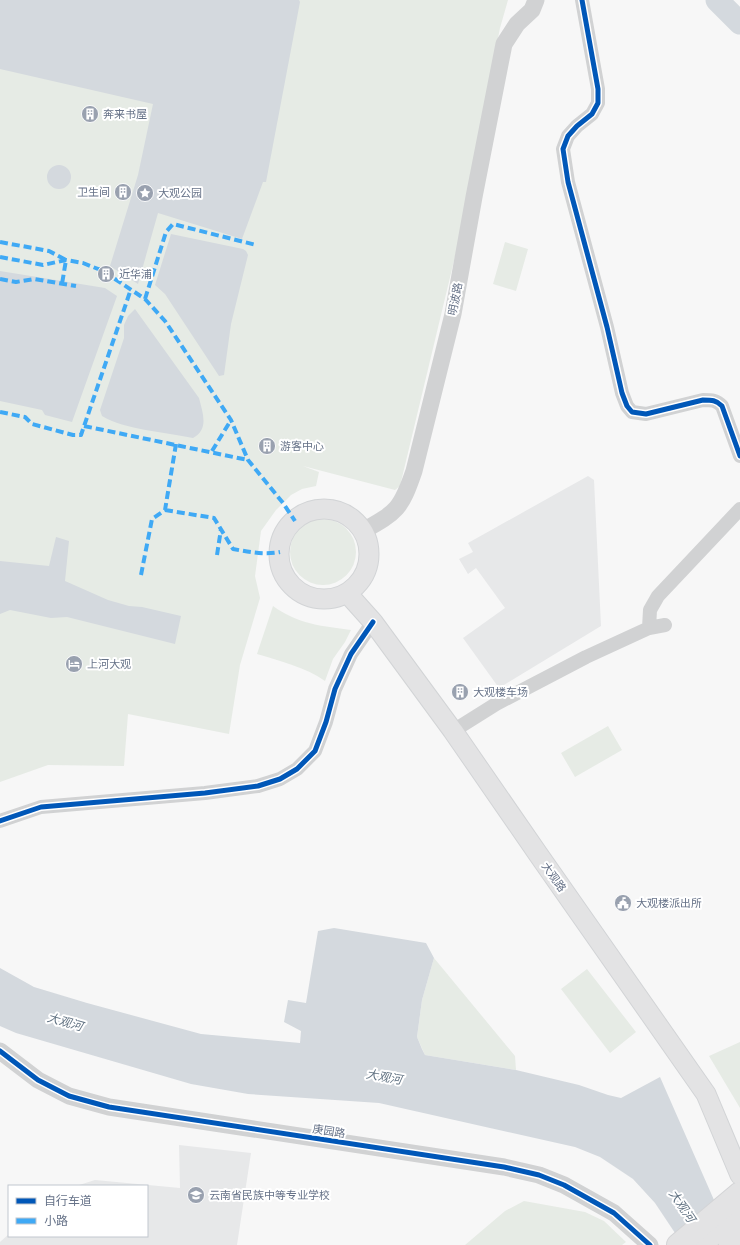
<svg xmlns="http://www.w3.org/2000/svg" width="740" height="1245" font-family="'Archivo Narrow','Noto Sans SC',sans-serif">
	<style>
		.built { fill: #e7e8e9 }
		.green { fill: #e6ebe5 }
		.water { fill: #d4d9de }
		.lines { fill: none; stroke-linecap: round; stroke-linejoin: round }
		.river { stroke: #d4d9de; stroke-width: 23 }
		.secondary-casing { stroke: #d2d4d6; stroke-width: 21 }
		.primary-casing { stroke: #d2d4d6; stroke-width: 24 }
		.trunk-casing { stroke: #d3d4d6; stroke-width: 24 }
		.minor { stroke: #d1d2d3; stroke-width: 14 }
		.tertiary { stroke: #d1d2d3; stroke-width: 17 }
		.secondary { stroke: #e3e3e4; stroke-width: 19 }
		.primary { stroke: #e3e3e4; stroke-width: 22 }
		.trunk { stroke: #e3e3e4; stroke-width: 22 }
		.quiet { stroke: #3fa9f5; stroke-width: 4; stroke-dasharray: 8 4; stroke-linecap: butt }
		.cycleway-casing { stroke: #fff; stroke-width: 8 }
		.cycleway { stroke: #0057b8; stroke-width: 5 }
		.labels { text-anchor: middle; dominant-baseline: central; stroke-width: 4; stroke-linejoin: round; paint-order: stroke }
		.poi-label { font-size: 11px; fill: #667288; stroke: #fff; text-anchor: start }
		.street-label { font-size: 11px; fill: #667288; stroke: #fff }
		.water-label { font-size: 12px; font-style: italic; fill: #627383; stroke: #fff }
	</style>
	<rect width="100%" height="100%" fill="#f7f7f7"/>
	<path class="built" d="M 588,476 L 594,480 L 601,626 L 499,688 L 463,638 L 505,608 L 476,568 L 468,574 L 459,559 L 473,552 L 468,543 Z
		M 179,1145 L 251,1153 L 237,1245 L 0,1245 L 0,1242 L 9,1234 L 9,1236 L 147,1236 L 147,1186 L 76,1186 L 95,1180 L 180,1188 Z"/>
	<path class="green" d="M 0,0 L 508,0 L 500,28 L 482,120 L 470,194 L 400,486 L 395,490 L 303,466 L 319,472 L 316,486 L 302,489 L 291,495 L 276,510 L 261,531 L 255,576 L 260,598 L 240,665 L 229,734 L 128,714 L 124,766 L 48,765 L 0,782 Z
		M 505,242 L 528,249 L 516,291 L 493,284 Z
		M290 552a33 33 0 1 1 66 0a33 33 0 1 1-66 0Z
		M 273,606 C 298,624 321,626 351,630 L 345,642 L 333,659 L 325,681 C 305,667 280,661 257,654 Z
		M 608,726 L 622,750 L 575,777 L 561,753 Z
		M 434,958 L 515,1056 L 516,1070 L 425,1055 L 417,1037 L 422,1000 Z
		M 587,969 L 636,1032 L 610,1053 L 561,989 Z
		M 740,1042 L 740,1108 L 709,1056 Z
		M 524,1201 L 585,1212 L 604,1221 L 626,1242 L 622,1245 L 465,1245 L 505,1211 Z"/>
	<path class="water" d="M 0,0 L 299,0 L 300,2 L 266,182 L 263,182 L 242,239 L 158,213 L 138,284 L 110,266 L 138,175 L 153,104 L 0,69 Z
		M47 177a12 12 0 1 1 24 0a12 12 0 1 1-24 0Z
		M 171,234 L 243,249 L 246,251 L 248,255 L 231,324 L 224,375 L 219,376 L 165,294 L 155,285 Z
		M 0,271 L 105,288 L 117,296 L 72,422 L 45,415 L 42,410 L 0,401 Z
		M 135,309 L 199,398 C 203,414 209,429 193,438 C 165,432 125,430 102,416 L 100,410 L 124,338 L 124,325 L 128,316 Z
		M 56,537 L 69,541 L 65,581 L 108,600 L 129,606 L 142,607 L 181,616 L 175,644 L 67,617 L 51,618 L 10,610 L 0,614 L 0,561 L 49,566 Z
		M 334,928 L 426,943 L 434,958 L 422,1000 L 417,1037 L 422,1049 L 425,1055 L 516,1070 L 579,1085 L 608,1095 L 621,1098 L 660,1077 L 714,1200 L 737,1245 L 683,1245 L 655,1203 L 633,1179 L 600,1157 L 575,1147 L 379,1103 L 248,1094 L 191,1084 L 16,1033 L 0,1026 L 0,968 L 34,987 L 87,1003 L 201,1034 L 300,1043 L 301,1031 L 284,1022 L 288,1000 L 306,1003 L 318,931 Z"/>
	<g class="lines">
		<path class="river" d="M 717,0 L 740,23"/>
		<g class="secondary-casing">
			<path id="secondary" d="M279 554a45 45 0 1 1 90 0a45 45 0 1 1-90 0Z
				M 347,593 L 373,622 L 453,731 L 538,854 L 706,1094 L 740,1175"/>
		</g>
		<g class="primary-casing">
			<path id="primary" d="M 700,1245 L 740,1212
				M 730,1245 L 740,1237"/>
		</g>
		<g class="trunk-casing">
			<path id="trunk" d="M 678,1245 L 740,1193"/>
		</g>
		<path class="minor" d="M 582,0 L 598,89 L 598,103 L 592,114 L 577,126 L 568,136 L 563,149 L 568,182 L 607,327 L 622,393 L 627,406 L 632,412 L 646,414 L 703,400 C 712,400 716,400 722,406 L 740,456
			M 649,628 L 650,610 L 658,596 L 740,509
			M 453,731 L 496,704 L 586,657 L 649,628 L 665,625
			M 0,821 L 41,807 L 205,793 L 258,786 L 280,779 L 297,769 L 315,751 L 326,722 L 335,689 L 351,654 L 373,622"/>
		<path class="tertiary" d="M 363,531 C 397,512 401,509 414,471 L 453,314 L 474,197 L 504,44 L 517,24 L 532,10 L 536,0
			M 0,1051 L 38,1080 L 69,1096 L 109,1107 L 504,1167 L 539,1175 L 564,1185 L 614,1213 L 650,1245"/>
		<use href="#secondary" class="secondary"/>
		<use href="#primary" class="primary"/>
		<use href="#trunk" class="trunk"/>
		<path class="quiet" d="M 0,242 L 49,251 L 66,260 L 62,284
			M 0,257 L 43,265 L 66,260 L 83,263 L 103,271 L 145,299 L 165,321 L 231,420 L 248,460 L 283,503 L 295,521
			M 0,279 L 16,282 L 34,279 L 76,286
			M 145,299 L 166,232 L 173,224 L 256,245
			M 0,412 L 25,417 L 32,424 L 73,435 L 81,435 L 131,289
			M 84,426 L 248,460
			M 212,451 L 231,420
			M 165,510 L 214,518 L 233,549 C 249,552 264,555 280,552
			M 217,555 L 221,529
			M 141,575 L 152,519 L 165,510 L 176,444"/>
		<g class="cycleway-casing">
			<path id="cycleway" d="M 582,0 L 598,89 L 598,103 L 592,114 L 577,126 L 568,136 L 563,149 L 568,182 L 607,327 L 622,393 L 627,406 L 632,412 L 646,414 L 703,400 C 712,400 716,400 722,406 L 740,456
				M 0,821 L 41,807 L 205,793 L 258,786 L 280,779 L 297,769 L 315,751 L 326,722 L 335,689 L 351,654 L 373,622
				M 0,1051 L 38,1080 L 69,1096 L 109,1107 L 504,1167 L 539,1175 L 564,1185 L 614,1213 L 650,1245"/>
		</g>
		<use href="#cycleway" class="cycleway"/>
	</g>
	<defs>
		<g id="building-disc" transform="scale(0.9)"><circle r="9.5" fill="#99a1af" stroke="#fff"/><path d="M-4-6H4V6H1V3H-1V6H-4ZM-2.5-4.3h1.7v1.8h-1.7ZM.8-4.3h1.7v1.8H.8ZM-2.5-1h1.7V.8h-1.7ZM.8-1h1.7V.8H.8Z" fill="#fff"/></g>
		<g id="sight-disc" transform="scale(0.9)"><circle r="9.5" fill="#99a1af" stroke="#fff"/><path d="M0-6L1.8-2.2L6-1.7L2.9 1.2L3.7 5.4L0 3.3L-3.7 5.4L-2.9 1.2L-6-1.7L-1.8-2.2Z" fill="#fff"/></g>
		<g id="hotel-disc" transform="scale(0.9)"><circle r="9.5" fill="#99a1af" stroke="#fff"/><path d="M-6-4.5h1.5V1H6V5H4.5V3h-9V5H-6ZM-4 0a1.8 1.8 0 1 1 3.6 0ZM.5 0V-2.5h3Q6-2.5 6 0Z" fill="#fff"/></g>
		<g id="civic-disc" transform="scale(0.9)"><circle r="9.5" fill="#99a1af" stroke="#fff"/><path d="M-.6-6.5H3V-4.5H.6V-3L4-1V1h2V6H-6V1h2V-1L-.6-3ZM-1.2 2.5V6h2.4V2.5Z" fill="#fff"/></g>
		<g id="school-disc" transform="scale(0.9)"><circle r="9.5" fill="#99a1af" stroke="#fff"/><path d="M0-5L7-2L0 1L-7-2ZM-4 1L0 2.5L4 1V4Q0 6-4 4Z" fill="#fff"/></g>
	</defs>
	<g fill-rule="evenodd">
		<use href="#building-disc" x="90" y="114"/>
		<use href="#building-disc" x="123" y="192"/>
		<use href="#sight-disc" x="145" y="193"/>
		<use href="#building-disc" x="106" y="274"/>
		<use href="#building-disc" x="267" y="446"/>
		<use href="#hotel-disc" x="74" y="664"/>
		<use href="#building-disc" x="460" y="692"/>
		<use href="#civic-disc" x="623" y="903"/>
		<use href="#school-disc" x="196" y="1195"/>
	</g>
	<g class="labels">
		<g class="poi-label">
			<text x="103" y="114">奔来书屋</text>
			<text x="110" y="192" text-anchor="end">卫生间</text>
			<text x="158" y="193">大观公园</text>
			<text x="119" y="274">近华浦</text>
			<text x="280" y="446">游客中心</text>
			<text x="87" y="664">上河大观</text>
			<text x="473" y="692">大观楼车场</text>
			<text x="636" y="903">大观楼派出所</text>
			<text x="209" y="1195">云南省民族中等专业学校</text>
		</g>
		<g class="street-label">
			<text transform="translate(455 299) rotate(-79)">明波路</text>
			<text transform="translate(554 877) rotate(55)">大观路</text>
			<text transform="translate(329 1131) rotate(9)">庚园路</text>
		</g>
		<g class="water-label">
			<text transform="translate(65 1022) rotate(16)">大观河</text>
			<text transform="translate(384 1077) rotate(10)">大观河</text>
			<text transform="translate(682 1206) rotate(56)">大观河</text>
		</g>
	</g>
	<rect x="8" y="1185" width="140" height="52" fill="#ffffff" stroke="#c2c7cf"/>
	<rect x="16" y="1198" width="20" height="6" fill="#0057b8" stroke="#c2c7cf"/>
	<text x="44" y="1205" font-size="12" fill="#667288">自行车道</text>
	<rect x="16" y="1218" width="20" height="6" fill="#3fa9f5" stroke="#c2c7cf"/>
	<text x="44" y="1225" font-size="12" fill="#667288">小路</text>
</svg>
